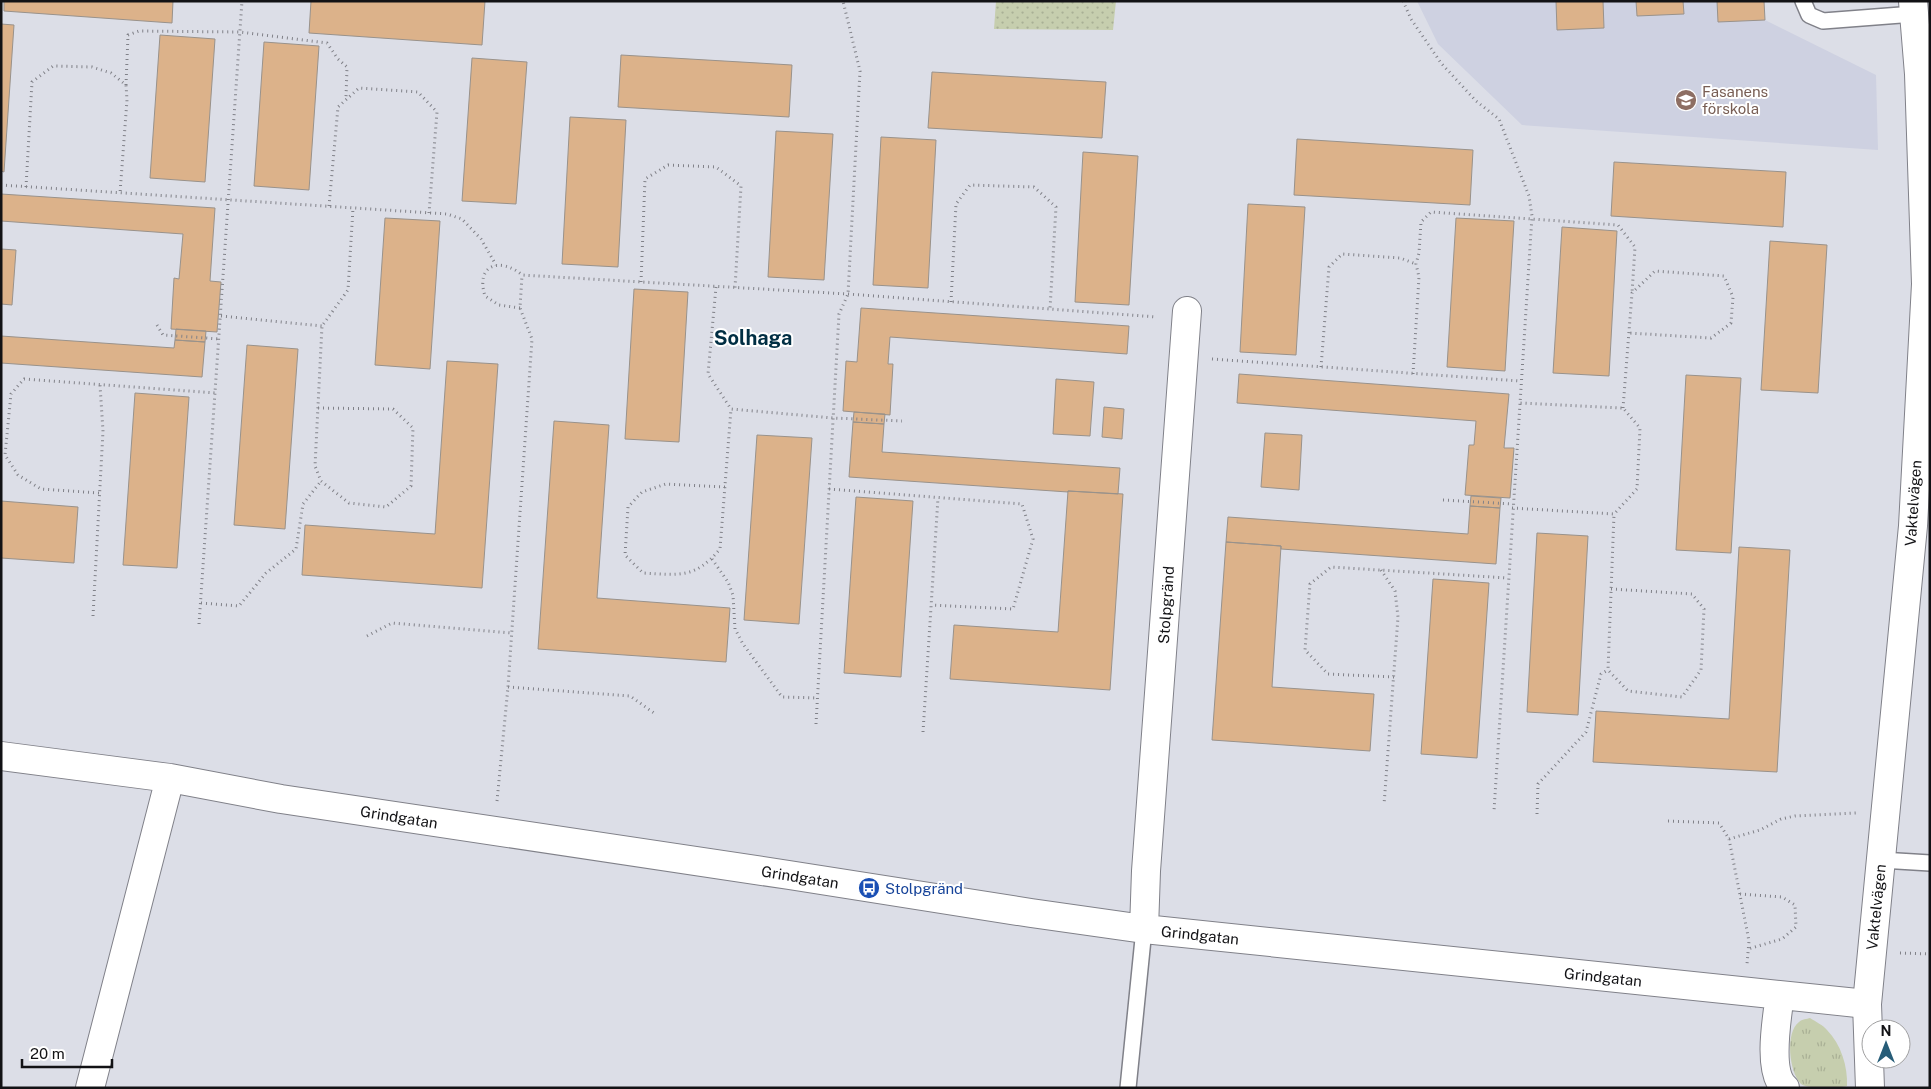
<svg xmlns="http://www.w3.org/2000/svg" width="1931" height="1089" font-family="'Public Sans',sans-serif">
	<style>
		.built { fill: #ced1e1 }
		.grass { fill: url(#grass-tufts) }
		.park { fill: url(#park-dots) }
		.building { fill: #dcb28a; stroke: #99928b }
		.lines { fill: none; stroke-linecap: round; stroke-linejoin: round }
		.service-casing { stroke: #808189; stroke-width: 18 }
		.minor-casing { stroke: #808189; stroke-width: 30 }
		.tertiary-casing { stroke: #808189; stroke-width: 30 }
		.path { stroke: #808188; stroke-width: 3; stroke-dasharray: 1 4; stroke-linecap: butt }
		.service { stroke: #fff; stroke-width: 15 }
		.minor { stroke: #fff; stroke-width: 28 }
		.tertiary { stroke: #fff; stroke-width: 28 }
		.labels { text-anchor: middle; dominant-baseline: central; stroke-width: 4; stroke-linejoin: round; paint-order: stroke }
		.education-label { font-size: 15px; fill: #785e54; stroke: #fff; text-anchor: start }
		.street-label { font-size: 15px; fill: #121215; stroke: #fff }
		.transit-label { font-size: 15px; fill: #164399; stroke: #fff; text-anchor: start }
		.district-label { font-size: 20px; font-weight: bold; fill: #002e43; stroke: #fff }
	</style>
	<defs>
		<pattern id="grass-tufts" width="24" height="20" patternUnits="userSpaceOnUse" patternTransform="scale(1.25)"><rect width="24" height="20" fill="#c6ceae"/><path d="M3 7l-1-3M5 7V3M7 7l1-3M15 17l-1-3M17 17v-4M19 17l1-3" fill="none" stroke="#a9b095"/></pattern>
		<pattern id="park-dots" width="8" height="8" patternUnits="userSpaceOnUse" patternTransform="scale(1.25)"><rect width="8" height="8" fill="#c6ceae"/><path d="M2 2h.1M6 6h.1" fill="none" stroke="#a9b095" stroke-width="1.8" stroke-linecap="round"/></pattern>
	</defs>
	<rect width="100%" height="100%" fill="#dcdee7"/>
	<path class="built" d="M 1417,1 L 1764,1 L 1765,20 L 1876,75 L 1878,150 L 1522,125 L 1438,44 Z"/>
	<path class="grass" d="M 1810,1018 C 1816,1022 1823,1025 1827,1030 C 1841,1044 1848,1067 1847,1086 C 1838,1089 1807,1089 1801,1084 C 1789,1072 1785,1032 1799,1022 C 1802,1019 1807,1019 1810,1018 Z"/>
	<path class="park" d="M 996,1 L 1116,1 L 1113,30 L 994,29 Z"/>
	<path class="building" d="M 4,1 L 173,1 L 172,23 L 4,11 Z
		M 311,1 L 485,1 L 482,45 L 309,33 Z
		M 1556,1 L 1603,1 L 1604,28 L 1557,30 Z
		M 1636,1 L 1683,1 L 1684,14 L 1637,16 Z
		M 1717,1 L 1764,1 L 1765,20 L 1718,22 Z
		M 1,24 L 14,25 L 4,172 L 1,171 Z
		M 160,35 L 215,39 L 205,182 L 150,178 Z
		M 264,42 L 319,46 L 309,190 L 254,186 Z
		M 621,55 L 792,65 L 789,117 L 618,107 Z
		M 472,58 L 527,62 L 516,204 L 462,201 Z
		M 932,72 L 1106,82 L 1102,138 L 928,128 Z
		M 570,117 L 626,120 L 618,267 L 562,264 Z
		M 776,131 L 833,134 L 824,280 L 768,277 Z
		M 881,137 L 936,140 L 928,288 L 873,285 Z
		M 1297,139 L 1473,150 L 1470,205 L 1294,195 Z
		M 1083,152 L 1138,156 L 1129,305 L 1075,302 Z
		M 1614,162 L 1786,172 L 1783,227 L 1611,216 Z
		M 1,194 L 215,208 L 210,281 L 221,282 L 217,332 L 171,329 L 174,278 L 179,279 L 183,234 L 1,221 Z
		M 1248,204 L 1305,207 L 1296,355 L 1240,352 Z
		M 385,218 L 440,221 L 430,369 L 375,365 Z
		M 1456,218 L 1514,221 L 1505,371 L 1447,367 Z
		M 1562,227 L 1617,231 L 1609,376 L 1553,373 Z
		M 1770,241 L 1827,245 L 1818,393 L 1761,390 Z
		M 1,249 L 16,250 L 12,305 L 1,304 Z
		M 634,289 L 688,292 L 679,442 L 625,439 Z
		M 861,308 L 1129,326 L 1127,354 L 890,337 L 888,364 L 893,364 L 890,415 L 843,411 L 846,361 L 857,362 Z
		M 176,329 L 206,331 L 205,342 L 175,340 Z
		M 1,336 L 174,348 L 175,340 L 205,342 L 202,377 L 1,363 Z
		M 247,345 L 298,349 L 285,529 L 234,525 Z
		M 447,361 L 498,364 L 482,588 L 302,575 L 305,525 L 435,534 Z
		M 1239,374 L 1509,394 L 1504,448 L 1514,448 L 1510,498 L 1465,495 L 1469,445 L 1474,445 L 1476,421 L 1237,403 Z
		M 1686,375 L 1741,378 L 1731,553 L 1676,550 Z
		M 1056,379 L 1094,382 L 1090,436 L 1053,434 Z
		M 135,393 L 189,397 L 177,568 L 123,565 Z
		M 1104,407 L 1124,409 L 1122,439 L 1102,437 Z
		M 854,412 L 885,414 L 884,424 L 853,422 Z
		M 554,421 L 609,425 L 597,598 L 730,608 L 726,662 L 538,649 Z
		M 853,422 L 884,424 L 882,452 L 1120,468 L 1118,494 L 1068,491 L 1068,492 L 849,477 Z
		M 1265,433 L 1302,435 L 1299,490 L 1261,487 Z
		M 757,435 L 812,438 L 799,624 L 744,620 Z
		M 1068,491 L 1123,494 L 1110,690 L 950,679 L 954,625 L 1058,632 Z
		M 1471,496 L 1501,498 L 1500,508 L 1470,506 Z
		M 856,497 L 913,501 L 901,677 L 844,673 Z
		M 1,501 L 78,507 L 74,563 L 1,558 Z
		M 1470,506 L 1500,508 L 1496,564 L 1281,549 L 1281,546 L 1226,542 L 1228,517 L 1468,534 Z
		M 1537,533 L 1588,536 L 1578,715 L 1527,712 Z
		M 1226,542 L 1281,546 L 1272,687 L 1374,694 L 1370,751 L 1212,740 Z
		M 1739,547 L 1790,550 L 1777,772 L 1593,762 L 1596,711 L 1729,719 Z
		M 1433,579 L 1489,583 L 1477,758 L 1421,754 Z"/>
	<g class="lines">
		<g class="service-casing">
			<path id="service" d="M 1803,1 L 1809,15 L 1823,21 L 1914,14
				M 1881,860 L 1930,863
				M 1128,1088 L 1144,929"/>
		</g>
		<g class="minor-casing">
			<path id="minor" d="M 1,756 L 170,778 L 281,799 L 789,875 L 1031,913 L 1144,929 L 1867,1004
				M 1144,929 L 1146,871 L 1187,311
				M 1780,995 C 1777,1017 1767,1072 1785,1088
				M 90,1088 L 170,778"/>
		</g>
		<g class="tertiary-casing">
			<path id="tertiary" d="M 1870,1088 L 1867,1004 L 1913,526 L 1926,284 L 1919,74 L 1913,1"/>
		</g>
		<path class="path" d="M 1403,1 L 1411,19 L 1441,63 L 1476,101 L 1499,119 L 1529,196 L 1532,216 L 1494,811
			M 126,85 L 128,35 L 139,31 L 240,32 L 327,43 L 338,59 L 347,67 L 346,98
			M 1,185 L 447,214 L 462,219 L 481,239 L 496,265
			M 26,187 L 32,82 L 53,66 L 92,67 L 111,73 L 126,85 L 127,100 L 120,193
			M 329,206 L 338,107 L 359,88 L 418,92 L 437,112 L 429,213
			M 641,282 L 645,179 L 668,165 L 716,167 L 741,186 L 735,288
			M 716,287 L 708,374 L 731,409 L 833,418 L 902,421
			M 951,302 L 956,204 L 970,185 L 1034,187 L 1056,207 L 1050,309
			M 520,308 L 499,305 L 485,296 C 475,264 501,257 522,275 L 848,294 L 1157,317
			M 221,316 L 322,326
			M 157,325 L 163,335 L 220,339
			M 1212,359 L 1520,381
			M 1321,367 L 1329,267 L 1342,254 L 1400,258 L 1416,264
			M 1413,374 L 1419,277 L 1416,264 L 1419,253 L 1421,222 L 1431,212 L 1618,225 L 1635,247 L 1632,293
			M 318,408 L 393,409 L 413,428 L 411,486 L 386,507 L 349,503 L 321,481 L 315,466 L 322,326 L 348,290 L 353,208
			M 1623,408 L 1632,293 L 1655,271 L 1724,276 L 1733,297 L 1731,323 L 1711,338 L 1629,333
			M 725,487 L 666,484 L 642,492 L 628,507 L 625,555 L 643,573 C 679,575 695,579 720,549 L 731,409
			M 829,489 L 1022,504 L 1033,539 L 1013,609 L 932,605
			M 99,493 L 41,489 L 18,475 L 5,455 L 11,394 L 24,379 L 216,393
			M 1443,500 L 1513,504
			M 1512,508 L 1614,514 L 1637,489 L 1640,428 L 1623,408 L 1519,403
			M 712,559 L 728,582 L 733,595 L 735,629 L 743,644 L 782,697 L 818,698
			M 1381,570 L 1395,591 L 1398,617 L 1384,805
			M 1611,589 L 1692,594 L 1704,609 L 1701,670 L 1682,697 L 1628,691 L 1608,670 L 1614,514
			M 201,603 L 239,606 L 266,573 L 296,549 L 303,504 L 321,481
			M 93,616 L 103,431 L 100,385
			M 199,624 L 242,1
			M 367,636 L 392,623 L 511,633
			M 1394,677 L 1328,674 L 1305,650 L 1310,584 L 1331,567 L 1508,578
			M 508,687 L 630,696 L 654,713
			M 816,724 L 839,314 L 848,294 L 860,71 L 843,1
			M 923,732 L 938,498
			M 497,801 L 508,687 L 532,339 L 520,308 L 522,275
			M 1537,814 L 1538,784 L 1586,732 L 1601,674 L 1608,670
			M 1668,821 L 1719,823 L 1729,839 L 1749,941 L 1747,964
			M 1729,839 L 1760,830 L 1781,819 L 1795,816 L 1856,813
			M 1740,894 L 1782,897 L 1795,905 L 1796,927 L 1782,939 L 1748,949
			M 1900,953 L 1930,954"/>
		<use href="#service" class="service"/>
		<use href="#minor" class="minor"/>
		<use href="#tertiary" class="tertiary"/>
	</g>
	<defs>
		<g id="school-disc" transform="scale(1.125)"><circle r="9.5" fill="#8d6e63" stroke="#fff"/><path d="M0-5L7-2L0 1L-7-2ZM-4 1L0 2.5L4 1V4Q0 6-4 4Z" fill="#fff"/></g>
		<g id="bus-disc" transform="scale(1.125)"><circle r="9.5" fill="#1a4fb4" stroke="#fff"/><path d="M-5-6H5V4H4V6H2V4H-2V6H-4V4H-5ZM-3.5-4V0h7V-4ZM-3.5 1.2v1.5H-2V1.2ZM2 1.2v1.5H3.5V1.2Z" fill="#fff"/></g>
	</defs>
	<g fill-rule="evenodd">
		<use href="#school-disc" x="1686" y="100"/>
		<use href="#bus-disc" x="869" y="888"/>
	</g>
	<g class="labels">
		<g class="education-label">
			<text x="1702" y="91">Fasanens<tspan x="1702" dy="17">förskola</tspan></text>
		</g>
		<g class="street-label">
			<text transform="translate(1913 503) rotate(-86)">Vaktelvägen</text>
			<text transform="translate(1166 605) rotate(-86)">Stolpgränd</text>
			<text transform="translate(399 817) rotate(9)">Grindgatan</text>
			<text transform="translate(800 877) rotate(9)">Grindgatan</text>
			<text transform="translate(1876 907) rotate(-84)">Vaktelvägen</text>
			<text transform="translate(1200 935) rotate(6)">Grindgatan</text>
			<text transform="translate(1603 977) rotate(6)">Grindgatan</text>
		</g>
		<g class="transit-label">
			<text x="885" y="888">Stolpgränd</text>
		</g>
		<g class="district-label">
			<text x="753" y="338">Solhaga</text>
		</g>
	</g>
	<rect width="1931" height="1089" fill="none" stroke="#121215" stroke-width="5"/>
	<g transform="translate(1886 1044)"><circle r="24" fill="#ffffff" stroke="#a0a0a1"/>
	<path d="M0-4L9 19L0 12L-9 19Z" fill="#275d78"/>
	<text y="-8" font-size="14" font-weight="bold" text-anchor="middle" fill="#121215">N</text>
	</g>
	<path d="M22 1059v8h90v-8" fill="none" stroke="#121215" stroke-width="2.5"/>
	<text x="30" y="1059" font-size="15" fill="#121215" stroke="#ffffff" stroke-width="4" paint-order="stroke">20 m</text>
</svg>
